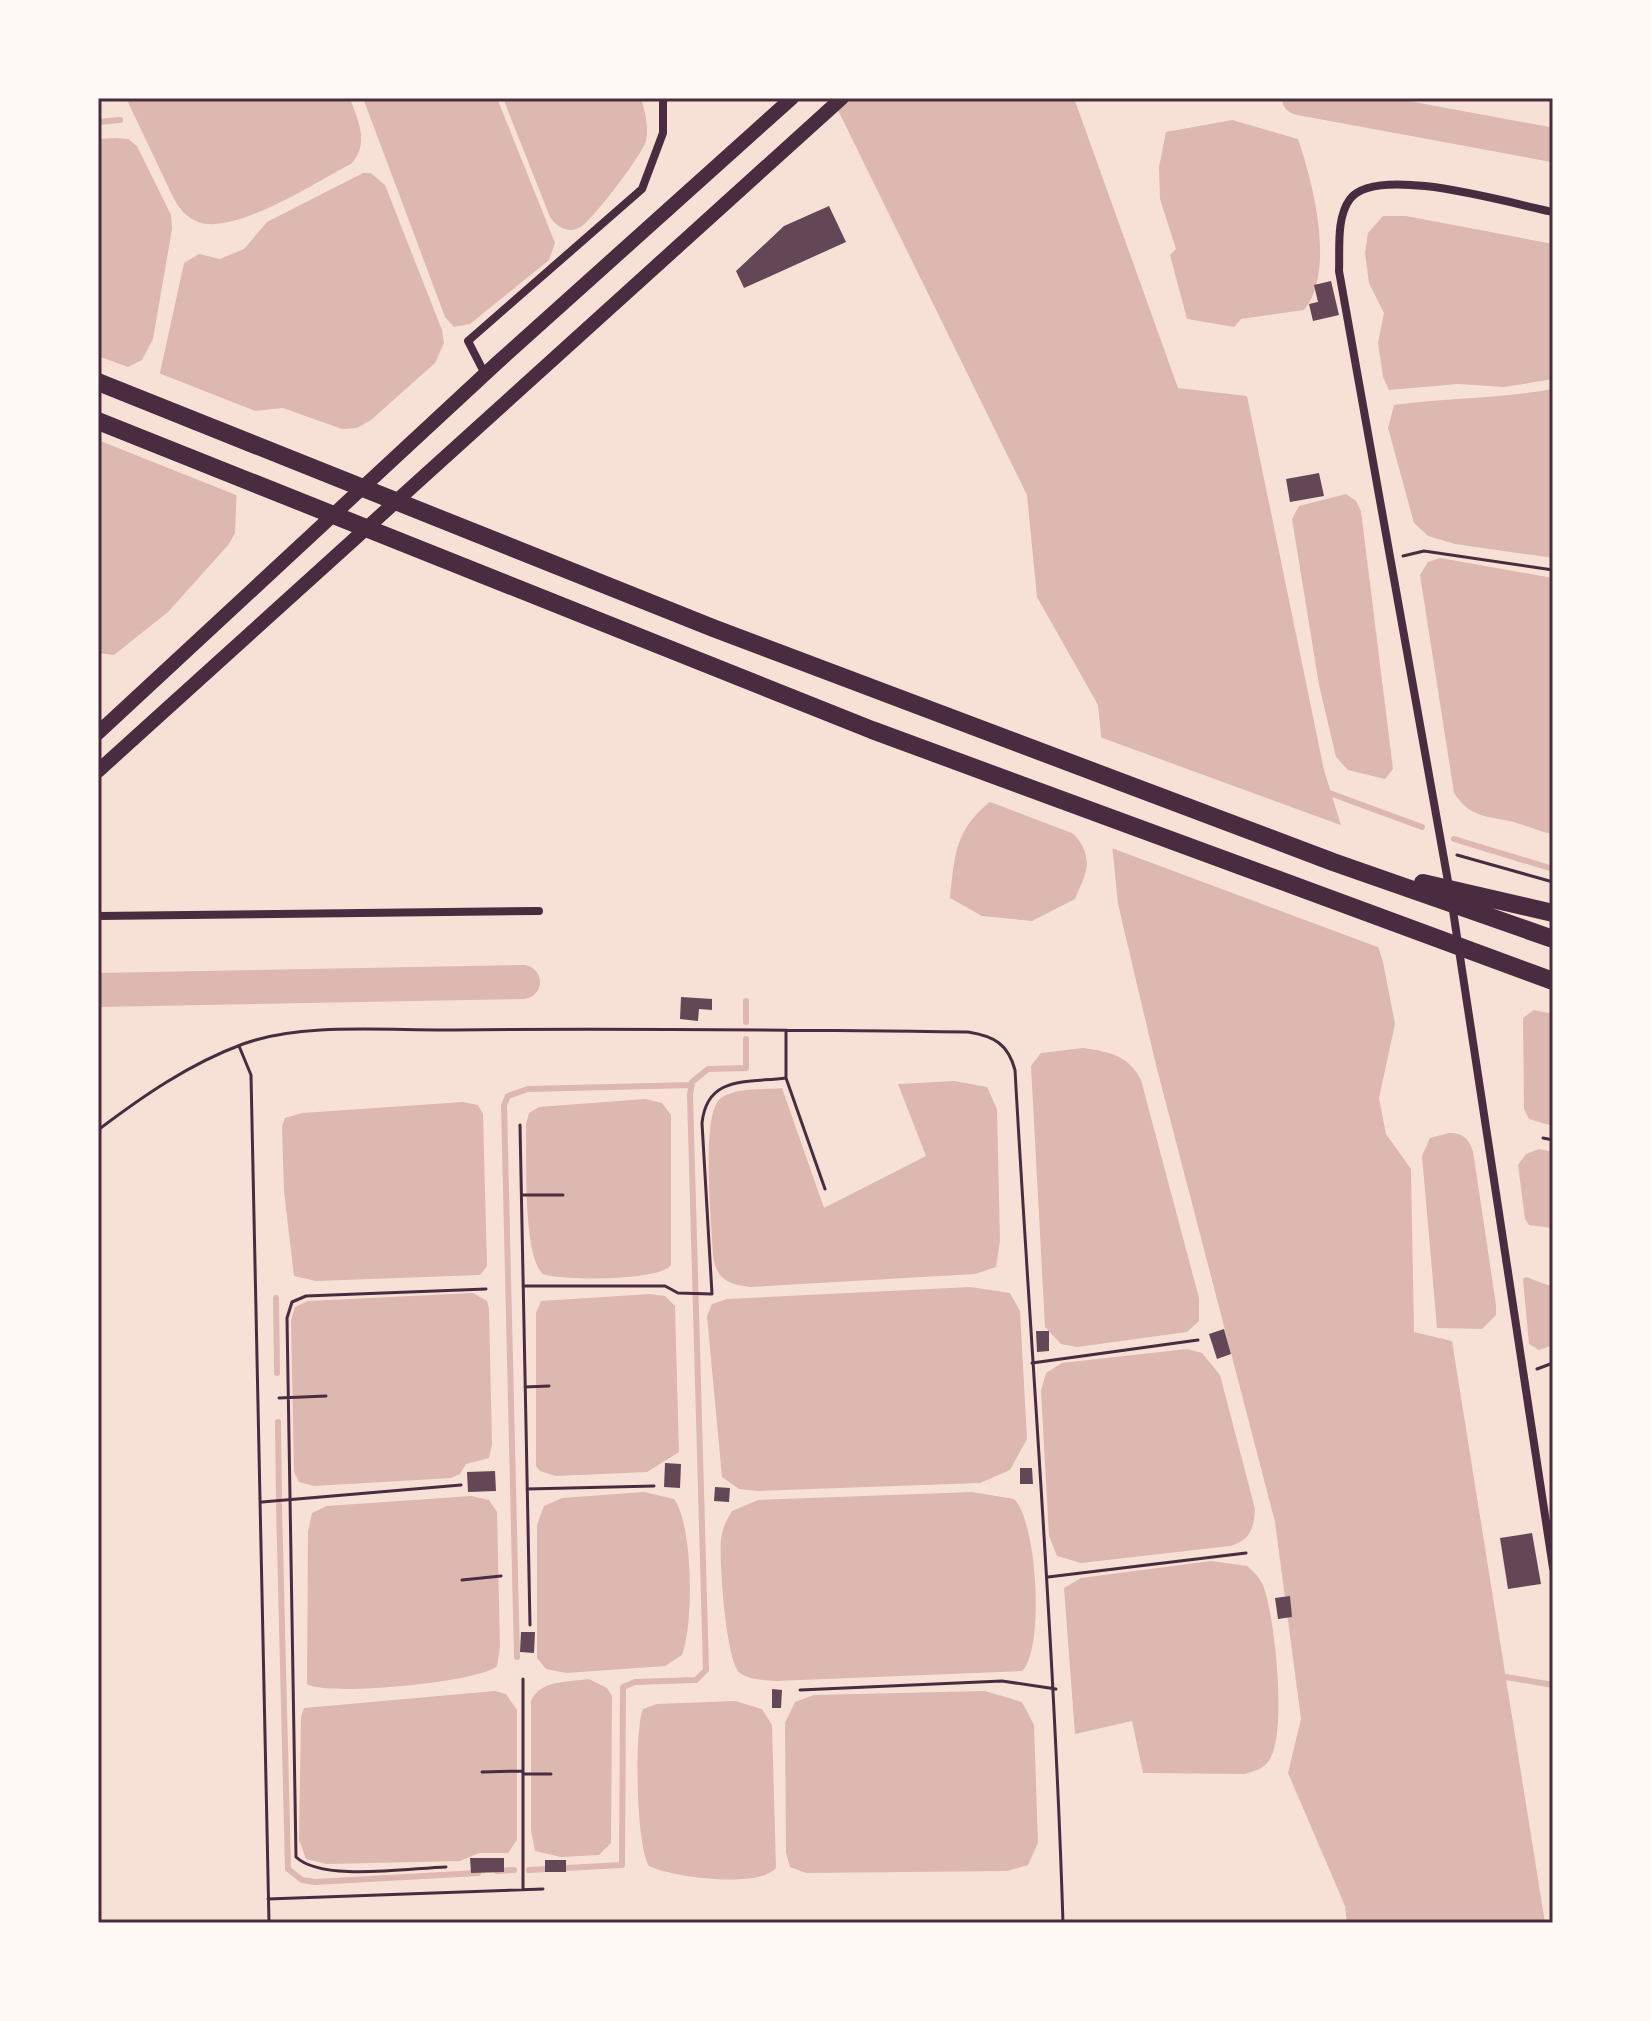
<svg xmlns="http://www.w3.org/2000/svg" width="1651" height="2021" font-family="'DM Sans',sans-serif">
	<style>
		.water { fill: #dcb8b0 }
		.pier { fill: #f7e1d7 }
		.lines { fill: none; stroke-linecap: round; stroke-linejoin: round }
		.stream { stroke: #dcb8b0; stroke-width: 6 }
		.river { stroke: #dcb8b0; stroke-width: 34 }
		.building { fill: #644757 }
		.path { stroke: #4a2c40; stroke-width: 3 }
		.minor { stroke: #4a2c40; stroke-width: 8 }
		.primary { stroke: #4a2c40; stroke-width: 14 }
		.motorway { stroke: #4a2c40; stroke-width: 18 }
		.neatline { fill: none; stroke: #4a2c40; stroke-width: 3 }
	</style>
	<rect width="100%" height="100%" fill="#f7e1d7"/>
	<path class="water" d="M 126,98 L 350,98 C 358,121 370,143 351,164 C 317,181 232,238 196,221 C 185,216 180,209 174,199 Z
		M 363,98 L 497,98 L 555,243 L 549,260 L 470,324 L 454,327 L 445,317 Z
		M 503,98 L 641,98 C 645,112 649,127 646,141 C 642,155 594,218 582,226 C 569,235 557,227 550,217 Z
		M 832,98 L 1074,98 L 1178,388 L 1247,396 L 1324,770 L 1383,962 L 1395,1024 L 1379,1098 L 1386,1134 L 1411,1169 L 1414,1332 L 1452,1341 L 1545,1923 L 1347,1923 L 1345,1906 L 1288,1773 L 1301,1719 L 1275,1522 L 1156,1065 L 1118,904 L 1098,705 L 1037,597 L 1027,495 Z
		M 1232,120 L 1298,139 C 1313,183 1336,271 1304,310 L 1241,319 L 1234,327 L 1187,319 L 1170,255 L 1176,249 L 1160,199 L 1159,167 L 1166,132 Z
		M 116,138 L 128,139 L 137,146 L 171,215 L 172,229 L 153,339 L 142,360 L 128,367 L 98,356 L 98,139 Z
		M 363,173 L 371,173 L 385,185 L 442,330 L 444,343 L 435,363 L 371,420 L 357,428 L 342,429 L 283,408 L 244,412 L 158,382 L 184,263 L 199,254 L 220,259 L 244,249 L 267,222 Z
		M 1383,216 L 1406,216 L 1553,244 L 1553,379 L 1504,387 L 1458,384 L 1389,390 L 1383,377 L 1378,343 L 1384,313 L 1369,283 L 1365,253 L 1368,233 Z
		M 1553,389 L 1553,558 L 1455,544 L 1428,536 L 1414,523 L 1388,428 L 1394,405 C 1448,397 1499,399 1553,389 Z
		M 98,426 L 237,482 L 235,533 L 229,544 L 168,612 L 114,655 L 98,653 Z
		M 1346,494 L 1356,501 L 1361,511 L 1393,769 L 1385,779 L 1348,770 L 1336,757 L 1319,685 L 1292,519 L 1299,506 Z
		M 1440,558 L 1553,578 L 1553,834 C 1538,832 1524,824 1509,821 C 1484,816 1469,816 1454,793 L 1420,575 L 1428,562 Z
		M 995,798 C 1027,811 1085,821 1087,863 C 1087,874 1079,889 1075,899 L 1032,921 L 982,916 L 950,898 C 955,852 955,828 995,798 Z
		M 1534,1010 L 1553,1014 L 1553,1126 L 1529,1119 L 1524,1109 L 1523,1018 Z
		M 1083,1048 C 1110,1052 1128,1055 1141,1080 L 1199,1298 L 1199,1321 L 1187,1332 L 1077,1347 L 1061,1344 L 1045,1327 L 1031,1066 L 1041,1053 Z
		M 954,1081 L 987,1087 L 997,1109 L 1000,1241 L 996,1267 L 975,1274 L 750,1287 C 727,1284 716,1279 713,1255 C 712,1228 700,1112 721,1098 C 736,1087 764,1090 782,1088 L 824,1208 L 926,1156 L 898,1084 Z
		M 645,1099 L 662,1103 L 671,1115 L 671,1265 C 661,1281 561,1281 543,1274 C 522,1255 527,1154 526,1124 L 529,1113 L 539,1107 Z
		M 463,1102 L 478,1105 L 483,1114 L 487,1266 L 480,1275 L 316,1281 L 294,1276 L 284,1191 L 282,1126 L 285,1118 L 302,1113 Z
		M 1449,1133 C 1463,1133 1468,1138 1473,1151 L 1496,1305 L 1496,1315 L 1482,1329 L 1437,1328 L 1422,1156 L 1430,1138 Z
		M 1539,1149 L 1553,1152 L 1553,1228 L 1529,1225 L 1525,1219 L 1518,1165 L 1526,1154 Z
		M 1526,1277 L 1553,1287 L 1553,1345 L 1539,1350 L 1529,1344 L 1523,1279 Z
		M 970,1287 L 1010,1293 L 1020,1311 L 1027,1439 L 1010,1470 L 980,1483 L 758,1491 L 739,1489 L 722,1477 L 707,1316 L 712,1304 L 727,1299 Z
		M 473,1293 L 487,1301 L 489,1309 L 492,1444 L 489,1458 L 466,1464 L 460,1474 L 451,1478 L 314,1486 L 299,1482 L 294,1472 L 291,1320 L 295,1307 L 308,1301 Z
		M 650,1294 L 665,1296 L 675,1306 L 679,1452 L 647,1472 L 556,1476 L 540,1471 L 536,1466 L 536,1313 L 541,1301 Z
		M 1187,1349 L 1202,1353 L 1220,1375 L 1255,1509 C 1254,1528 1250,1541 1230,1546 L 1081,1563 L 1057,1556 L 1049,1536 L 1041,1391 L 1046,1373 L 1062,1363 Z
		M 644,1492 L 674,1499 C 693,1524 694,1625 682,1655 L 665,1666 L 566,1673 L 546,1669 L 537,1658 L 537,1525 L 544,1506 L 562,1498 Z
		M 972,1492 L 1014,1499 C 1037,1520 1045,1650 1022,1671 L 776,1681 C 764,1680 750,1680 740,1673 C 726,1662 719,1561 721,1540 C 722,1529 726,1521 732,1511 L 758,1500 Z
		M 471,1496 L 489,1500 L 497,1512 L 500,1647 L 497,1666 C 482,1682 326,1697 307,1684 L 308,1532 L 312,1513 L 327,1506 Z
		M 1211,1561 L 1247,1566 C 1254,1572 1259,1577 1263,1585 C 1275,1616 1287,1731 1270,1759 C 1264,1769 1255,1771 1244,1774 L 1143,1773 L 1132,1721 L 1075,1734 L 1064,1588 L 1081,1578 Z
		M 589,1679 L 607,1688 L 612,1696 L 611,1843 L 599,1855 L 561,1857 L 535,1851 L 531,1830 L 531,1701 C 539,1680 569,1682 589,1679 Z
		M 495,1691 L 506,1694 L 517,1710 L 517,1840 L 508,1853 L 479,1853 L 460,1861 L 327,1864 L 306,1859 L 299,1840 L 301,1717 L 304,1708 Z
		M 985,1691 L 1022,1702 L 1034,1725 L 1038,1843 L 1028,1865 L 1007,1871 L 806,1873 L 790,1867 L 786,1853 L 785,1723 L 795,1702 L 814,1695 Z
		M 735,1701 L 762,1709 L 772,1725 L 776,1868 C 758,1889 672,1877 649,1866 C 636,1846 634,1731 643,1709 L 657,1704 Z"/>
	<path class="pier" d="M 156,372 L 258,412 L 243,416 L 157,385 Z
		M 98,422 L 241,481 L 241,497 L 98,440 Z
		M 1097,736 L 1346,827 L 1383,949 L 1109,847 Z
		M 993,794 L 1074,826 L 1082,837 L 985,800 Z"/>
	<g class="lines">
		<path class="stream" d="M 98,122 L 120,120
			M 1324,791 L 1422,827
			M 1454,839 L 1553,869
			M 746,1022 L 746,1001
			M 276,1298 L 277,1373
			M 278,1422 L 279,1498
			M 279,1505 L 288,1869 L 302,1880 L 315,1882 L 478,1873
			M 517,1657 L 504,1105 L 508,1096 L 528,1089 L 692,1085
			M 1500,1676 L 1553,1685
			M 529,1870 L 622,1865 L 623,1687 L 635,1682 L 696,1680 L 706,1670 L 690,1095 L 692,1082 L 708,1069 L 746,1068 L 746,1039
			M 497,1871 L 514,1870"/>
		<path class="river" d="M 1299,98 L 1553,145
			M 98,990 L 523,982"/>
	</g>
	<path class="building" d="M 829,206 L 846,242 L 744,288 L 736,271 L 784,226 Z
		M 1331,281 L 1339,315 L 1313,321 L 1309,304 L 1318,302 L 1314,285 Z
		M 1319,473 L 1324,496 L 1290,502 L 1286,479 Z
		M 681,997 L 712,999 L 712,1010 L 699,1009 L 698,1021 L 680,1019 Z
		M 1224,1329 L 1231,1354 L 1217,1359 L 1209,1334 Z
		M 1036,1331 L 1049,1331 L 1049,1351 L 1037,1352 Z
		M 665,1463 L 681,1464 L 680,1488 L 664,1487 Z
		M 1020,1468 L 1032,1468 L 1033,1484 L 1020,1484 Z
		M 495,1471 L 496,1491 L 468,1492 L 467,1472 Z
		M 715,1487 L 730,1488 L 729,1502 L 714,1501 Z
		M 1532,1533 L 1541,1584 L 1508,1589 L 1500,1538 Z
		M 1290,1596 L 1292,1617 L 1278,1619 L 1275,1598 Z
		M 521,1632 L 535,1632 L 534,1653 L 520,1652 Z
		M 772,1689 L 782,1690 L 781,1708 L 772,1708 Z
		M 470,1858 L 504,1858 L 504,1872 L 471,1873 Z
		M 545,1860 L 566,1860 L 566,1872 L 545,1872 Z"/>
	<g class="lines">
		<path class="path" d="M 1403,556 L 1424,551 L 1553,570
			M 1457,855 L 1553,882
			M 239,1046 L 251,1075 L 269,1923
			M 786,1078 L 825,1189
			M 520,1125 L 530,1625
			M 98,1130 C 143,1096 189,1064 243,1044 C 303,1022 390,1031 454,1030 C 625,1028 797,1030 968,1032 C 994,1036 1008,1044 1015,1070 C 1031,1355 1054,1638 1063,1923
			M 1543,1138 L 1553,1140
			M 523,1195 L 563,1195
			M 523,1286 L 665,1286 L 678,1293 L 712,1294 L 702,1123 C 707,1075 747,1083 786,1078 L 786,1030
			M 1032,1363 L 1198,1340
			M 1537,1369 L 1553,1363
			M 525,1387 L 549,1386
			M 279,1398 L 326,1396
			M 527,1489 L 654,1486
			M 262,1502 L 461,1485
			M 1048,1577 L 1246,1553
			M 462,1580 L 501,1576
			M 523,1679 L 523,1889
			M 800,1690 L 1002,1681 L 1056,1689
			M 482,1772 L 522,1771
			M 523,1774 L 551,1774
			M 446,1867 C 409,1868 322,1882 296,1857 L 287,1318 L 292,1302 L 306,1296 L 486,1289
			M 268,1899 L 543,1889"/>
		<path class="minor" d="M 485,374 L 468,341 L 642,189 L 663,133 L 663,98
			M 1449,887 L 1339,271 C 1340,249 1336,218 1350,199 C 1377,163 1512,204 1553,212
			M 1452,904 L 1553,1568
			M 98,916 L 539,911"/>
		<path class="primary" d="M 98,733 L 497,363 L 792,98
			M 98,771 L 842,98"/>
		<path class="motorway" d="M 98,382 L 713,628 L 1333,862 L 1553,939
			M 98,421 L 872,730 L 1553,981
			M 1423,883 L 1553,913"/>
	</g>
	<rect width="1651" height="2021" fill="none" stroke="#fffaf5" stroke-width="200"/>
	<rect x="100" y="100" width="1451" height="1821" class="neatline"/>
</svg>
